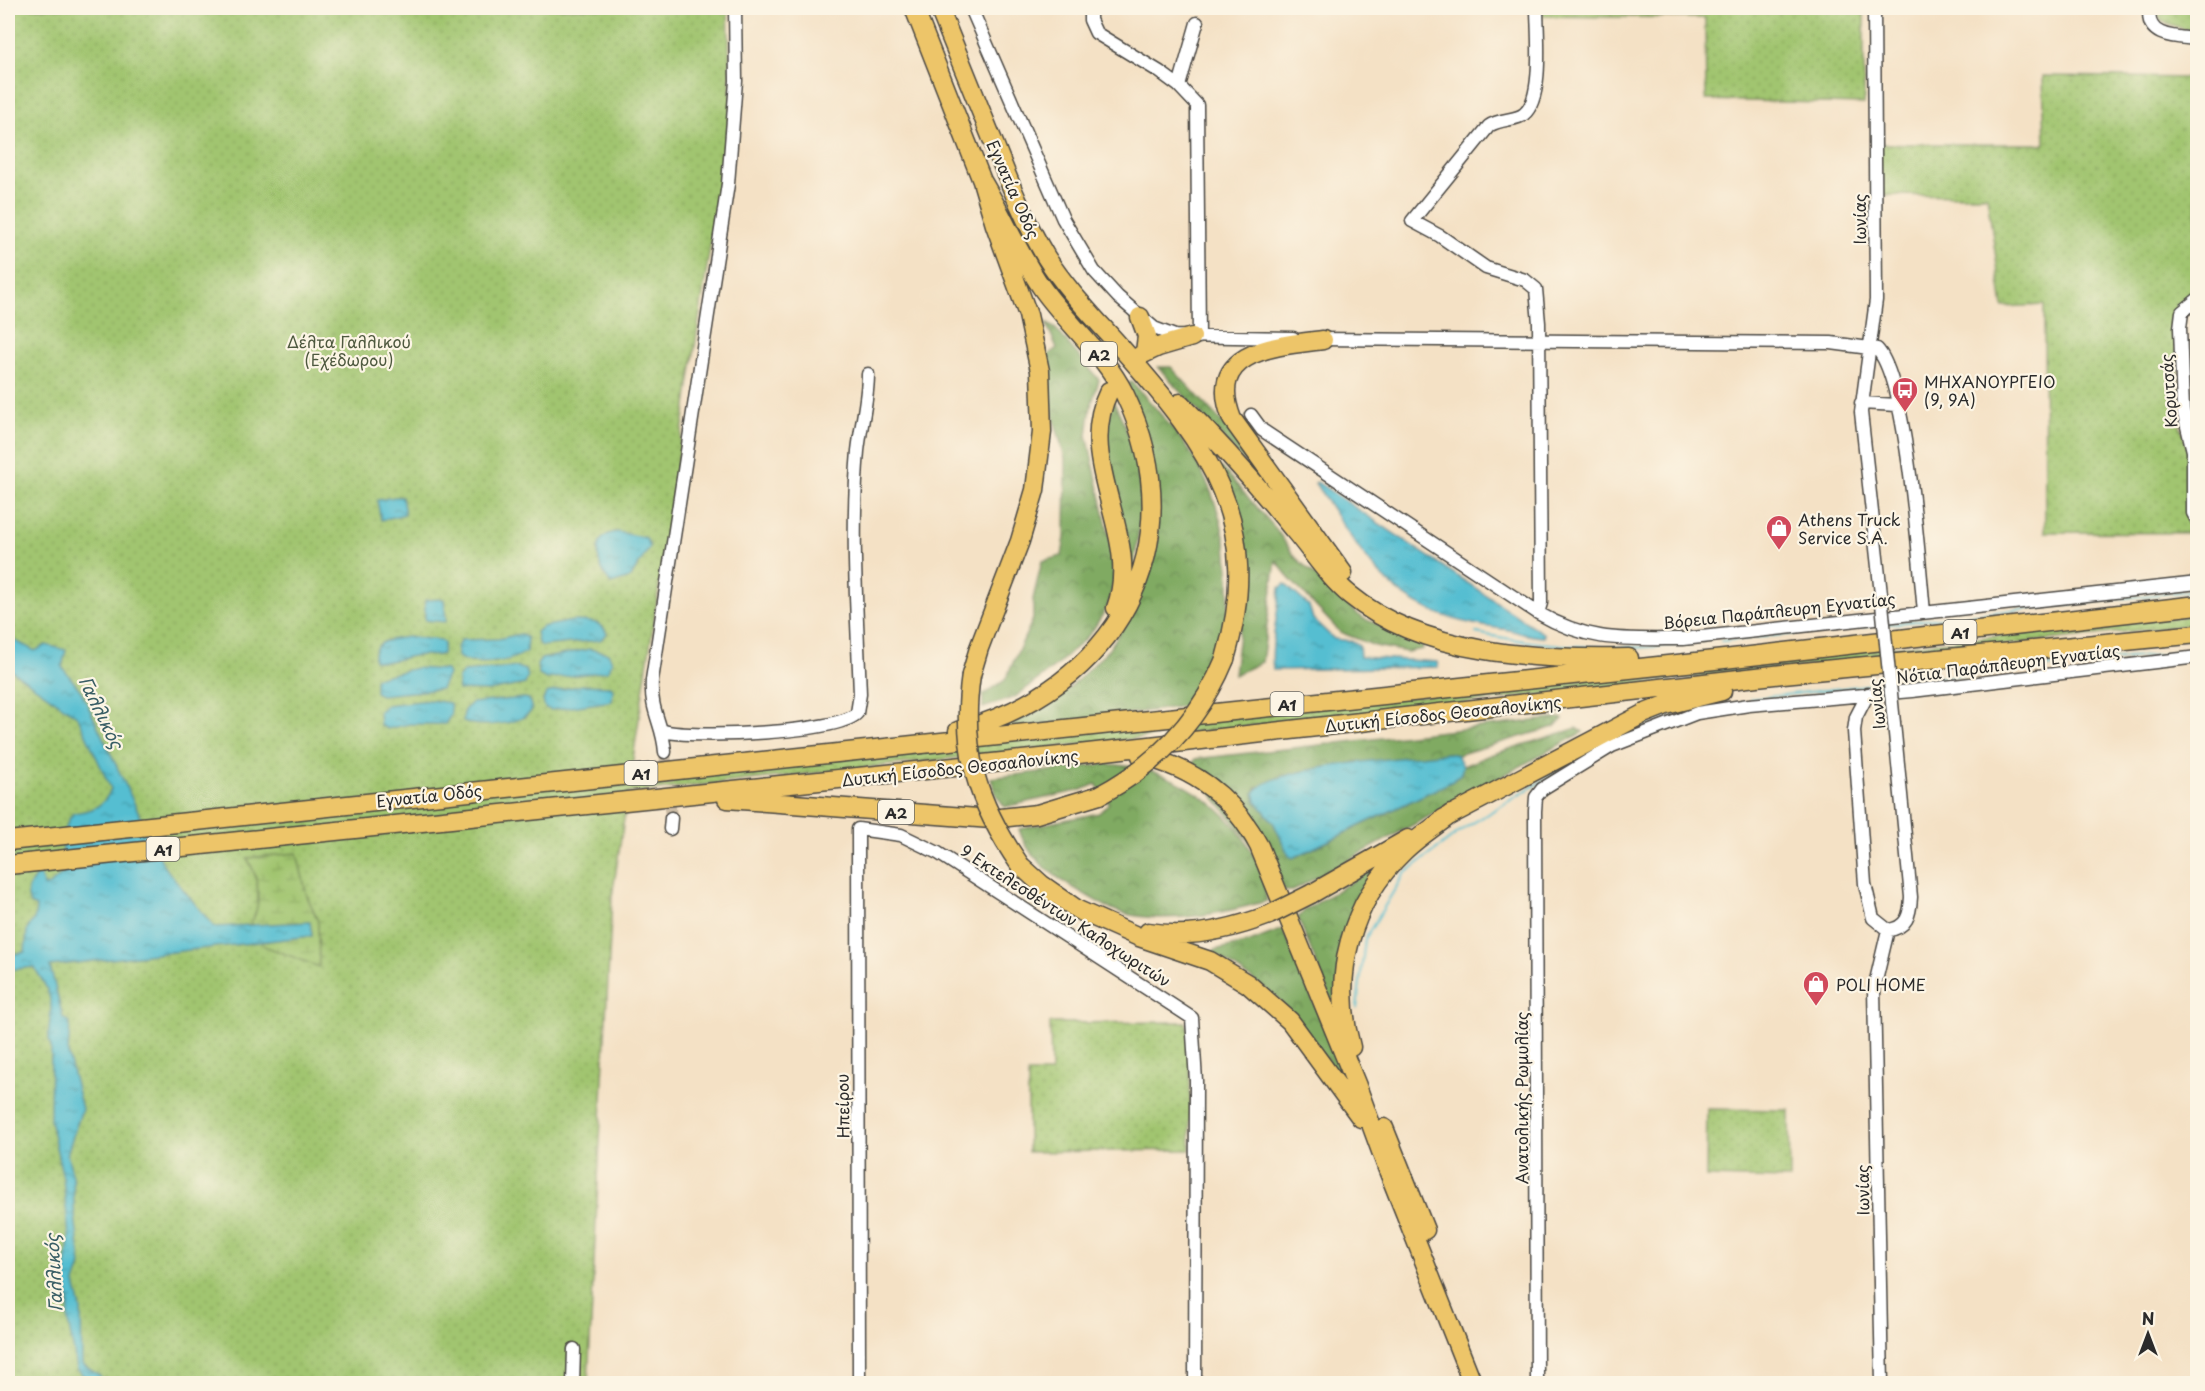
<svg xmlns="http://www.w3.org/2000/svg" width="2205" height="1391" font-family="'Playpen Sans',sans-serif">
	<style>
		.grass { fill: url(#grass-dots); stroke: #66784d; stroke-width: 1.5 }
		.forest { fill: url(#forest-crowns); stroke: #566a46; stroke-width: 1.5 }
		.wetland { fill: url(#wetland-marsh); stroke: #66784d; stroke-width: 1.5 }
		.water { fill: url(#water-ripples); stroke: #40747e; stroke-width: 1.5 }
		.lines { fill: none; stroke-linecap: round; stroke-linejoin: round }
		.stream { stroke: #54bed1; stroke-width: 2 }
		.minor-tunnel { stroke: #ccbda6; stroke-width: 12; stroke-dasharray: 12 6; stroke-linecap: butt }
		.minor-casing { stroke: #494642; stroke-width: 15 }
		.highway-casing { stroke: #494642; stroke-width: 21 }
		.minor { stroke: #fff; stroke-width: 12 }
		.highway { stroke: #edc569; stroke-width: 18 }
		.minor-bridge-casing { stroke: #494642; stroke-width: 15; stroke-linecap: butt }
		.highway-bridge-casing { stroke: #494642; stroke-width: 21; stroke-linecap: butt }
		.minor-bridge { stroke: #fff; stroke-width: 12 }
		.highway-bridge { stroke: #edc569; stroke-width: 18 }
		.labels { text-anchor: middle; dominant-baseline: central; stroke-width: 4.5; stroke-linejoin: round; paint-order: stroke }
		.shield { fill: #fcf5e5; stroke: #6a6863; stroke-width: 1.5 }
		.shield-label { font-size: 15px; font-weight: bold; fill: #2b2b2b }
		.street-label { font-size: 16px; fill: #2b2b2b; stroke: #fcf5e5 }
		.park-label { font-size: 16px; fill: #4e593f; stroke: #fcf5e5 }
		.poi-label { font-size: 16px; fill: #2b2b2b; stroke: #fcf5e5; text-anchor: start }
		.water-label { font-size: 18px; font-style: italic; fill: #395e65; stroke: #fcf5e5 }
	</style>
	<defs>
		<pattern id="grass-dots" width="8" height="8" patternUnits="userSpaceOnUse" patternTransform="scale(1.5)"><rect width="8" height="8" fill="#a1c56f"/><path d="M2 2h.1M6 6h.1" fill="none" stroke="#8ba960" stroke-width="1.8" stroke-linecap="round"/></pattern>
		<pattern id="forest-crowns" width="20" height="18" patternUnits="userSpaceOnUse" patternTransform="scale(1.5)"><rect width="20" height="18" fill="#80aa62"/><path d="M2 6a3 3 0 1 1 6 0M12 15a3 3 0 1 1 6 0" fill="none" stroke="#698b51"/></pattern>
		<pattern id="wetland-marsh" width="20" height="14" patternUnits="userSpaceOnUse" patternTransform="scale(1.5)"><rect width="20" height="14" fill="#a1c56f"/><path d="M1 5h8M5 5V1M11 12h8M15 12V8" fill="none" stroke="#8ba960"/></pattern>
		<pattern id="water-ripples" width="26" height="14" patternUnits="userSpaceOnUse" patternTransform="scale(1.5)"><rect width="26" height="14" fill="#54bed1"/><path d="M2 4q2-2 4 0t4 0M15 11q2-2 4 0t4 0" fill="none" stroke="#469baa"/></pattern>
	</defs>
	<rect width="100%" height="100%" fill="#fcf5e5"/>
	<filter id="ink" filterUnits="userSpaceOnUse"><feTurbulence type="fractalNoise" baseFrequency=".0167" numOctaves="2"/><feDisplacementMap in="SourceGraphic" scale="12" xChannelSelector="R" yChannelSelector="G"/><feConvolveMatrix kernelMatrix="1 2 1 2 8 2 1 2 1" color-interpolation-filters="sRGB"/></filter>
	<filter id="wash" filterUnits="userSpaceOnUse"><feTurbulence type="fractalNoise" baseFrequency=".008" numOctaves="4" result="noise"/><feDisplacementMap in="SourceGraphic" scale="24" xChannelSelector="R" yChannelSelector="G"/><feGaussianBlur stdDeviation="1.35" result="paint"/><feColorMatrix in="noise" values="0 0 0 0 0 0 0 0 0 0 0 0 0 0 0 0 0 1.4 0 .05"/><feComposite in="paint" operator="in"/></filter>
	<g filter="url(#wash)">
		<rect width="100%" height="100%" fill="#f4e1c5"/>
		<path class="grass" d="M 8,8 L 728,8 L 731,107 L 630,779 L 2197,615 L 2197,624 L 628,793 L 612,897 L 588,1383 L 8,1383 Z
			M 1543,8 L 1864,8 L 1864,104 L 1706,100 L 1705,18 L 1543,16 Z
			M 2156,8 L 2197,8 L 2197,34 L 2161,21 Z
			M 2043,76 L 2197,78 L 2197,288 L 2176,319 L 2180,425 L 2189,452 L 2192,533 L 2045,532 L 2044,305 L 2003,307 L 1987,196 L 1880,195 L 1879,144 L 2045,144 Z
			M 1186,1022 L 1190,1039 L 1190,1150 L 1028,1152 L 1028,1073 L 1051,1073 L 1050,1023 Z
			M 1707,1109 L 1789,1110 L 1790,1179 L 1706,1177 Z"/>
		<path class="forest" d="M 1046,323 L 1056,329 L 1099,380 L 1091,406 L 1087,435 L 1113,553 L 1114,580 L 1108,606 L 1091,633 L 1057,665 L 1015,697 L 983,708 L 983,695 L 1005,680 L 1033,619 L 1033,599 L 1042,561 L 1062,556 L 1065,537 L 1066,462 L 1047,394 L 1044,358 L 1057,348 Z
			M 1158,367 L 1171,367 C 1194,393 1218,417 1241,443 C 1257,462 1270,485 1284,505 Z
			M 1132,382 C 1152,405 1174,427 1191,453 C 1228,511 1240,590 1218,656 C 1212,673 1201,690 1192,705 L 988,733 L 1037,710 L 1072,686 L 1109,649 L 1132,613 L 1149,566 L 1129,383 Z
			M 1111,397 C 1146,458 1148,521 1127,587 L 1103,468 Z
			M 1222,468 L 1276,529 L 1295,557 L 1362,618 L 1422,642 L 1423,649 L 1407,652 L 1375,646 L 1340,632 L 1288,577 L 1276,560 L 1262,662 L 1234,675 L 1244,592 L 1217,469 Z
			M 1560,718 L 1563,719 L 1554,727 L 1457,755 L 1448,753 L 1257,787 L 1254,793 L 1256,801 L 1273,822 L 1289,856 L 1298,856 L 1453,781 L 1461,773 L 1463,766 L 1490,755 L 1577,728 L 1583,732 L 1292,891 L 1285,891 L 1277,876 L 1191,768 L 1195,759 Z
			M 1104,764 C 1171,765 1235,807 1260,869 C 1264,879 1265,891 1267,901 C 1224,913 1176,923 1131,915 C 1109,911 1088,896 1069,885 C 1048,872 1026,854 1019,829 L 1099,813 L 1109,803 L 1096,784 L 1081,790 L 1005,807 L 996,795 L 991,778 Z
			M 1381,864 L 1335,1004 L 1334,1007 L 1298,918 L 1305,910 Z
			M 1283,929 L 1341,1068 L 1339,1071 L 1334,1070 L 1276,996 L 1214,953 L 1214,950 L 1250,942 Z"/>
		<path class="wetland" d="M 297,853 L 307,896 L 318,921 L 319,967 L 264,946 L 258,935 L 248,928 C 263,907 260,879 247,858 Z"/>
		<path class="water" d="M 1317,482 L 1544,634 L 1543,637 C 1531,637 1516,631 1503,629 C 1392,615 1372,568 1315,483 Z
			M 395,497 L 402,497 L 405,514 L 381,520 L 377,500 Z
			M 618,532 L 646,538 L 650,547 L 630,578 L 611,584 C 597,568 588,534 618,532 Z
			M 1285,584 L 1309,606 L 1313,619 L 1334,639 L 1351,641 L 1359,646 L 1360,657 L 1437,662 L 1438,667 L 1273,670 C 1270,643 1278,616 1280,588 Z
			M 444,599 L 446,622 L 425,620 L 425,600 Z
			M 572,621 C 585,621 603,620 607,634 L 600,640 L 542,646 L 538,643 L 536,632 L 542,627 Z
			M 520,634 L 527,638 L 526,652 C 510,663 474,667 458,657 L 457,647 L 461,640 L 498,639 Z
			M 8,637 L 35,651 L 46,645 L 66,650 L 62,667 L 81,691 L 164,866 L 214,927 L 310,922 L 312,936 L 50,966 L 63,1018 L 70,1022 L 68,1054 L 82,1109 L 67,1154 L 73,1176 L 74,1207 L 81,1265 L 75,1283 L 81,1309 L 82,1364 L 100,1376 L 104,1383 L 91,1383 L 77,1369 L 68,1322 L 69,1300 L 65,1277 L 69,1237 L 63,1178 L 50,1120 L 51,1047 C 46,1035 51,1021 51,1008 C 51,993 42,979 34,967 L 8,970 L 8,955 L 25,952 L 27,930 L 35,917 L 36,907 L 30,904 C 25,893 29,885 36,876 L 40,875 L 44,886 L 50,885 L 64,872 C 62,851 60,831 73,813 C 91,811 104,807 111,789 L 78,717 L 8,668 Z
			M 408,637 L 441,640 L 444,643 L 442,654 C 436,657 430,655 423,655 C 407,655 388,665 374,660 C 371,640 393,639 408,637 Z
			M 589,649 L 608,653 L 612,661 L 608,671 L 546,679 L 539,675 L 537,665 L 541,659 Z
			M 517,667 L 525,670 L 528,676 L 525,684 L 488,691 L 458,690 L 458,679 L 463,672 Z
			M 416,668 L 446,670 L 448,674 L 441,689 L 381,695 L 375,692 L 375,678 Z
			M 582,685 L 611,686 L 613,689 L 612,701 L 551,710 L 545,708 L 543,701 L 546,693 Z
			M 524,698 L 529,699 L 532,710 C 520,726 481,727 463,722 L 464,710 L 472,703 Z
			M 430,700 L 450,703 L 451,715 L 445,724 L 409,724 L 387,729 L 380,725 L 379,712 L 386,705 Z
			M 1448,753 L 1457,755 L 1463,766 L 1461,773 L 1453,781 L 1293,858 L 1289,856 L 1273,822 L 1256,801 L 1254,793 C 1269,765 1412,758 1448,753 Z"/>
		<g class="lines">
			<path class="stream" d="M 1888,624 L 2198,590
				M 1476,633 C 1544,646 1610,652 1679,645
				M 1721,641 L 1879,625
				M 1894,682 L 2190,652
				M 1751,699 L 1885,683
				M 1617,738 L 1678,711
				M 1357,1008 L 1365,939 L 1404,874 L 1463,829 L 1591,751"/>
		</g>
	</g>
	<g filter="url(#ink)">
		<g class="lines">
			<path class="minor-tunnel" d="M 665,752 L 671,818"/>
			<g class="minor-casing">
				<path id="minor" d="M 971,8 L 1063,219 L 1094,271 L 1118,297 L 1154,328 L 1175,336 L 1293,338
					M 1090,8 L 1090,20 L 1096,33 L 1160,72 L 1179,86 L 1197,105 L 1199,337
					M 1537,8 C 1537,32 1544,98 1524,114 C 1516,121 1500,118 1489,126 L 1412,221 L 1440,236 L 1486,268 L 1525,280 L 1536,289 L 1539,323 L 1541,603 L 1538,613
					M 1874,8 L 1876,300 L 1861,412 L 1881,594
					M 2150,8 C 2144,38 2176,37 2198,39
					M 1179,86 L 1197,23
					M 2198,299 L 2182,312 L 2180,328 L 2183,410 L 2193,451 L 2193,513 L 2198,522
					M 1316,339 L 1831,343 L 1877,349 C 1907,380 1919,562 1924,612
					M 1861,403 L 1897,405
					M 1251,415 L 1262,430 L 1538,613 C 1590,643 1625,639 1683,639 L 2198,583
					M 1868,694 L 1856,717 L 1854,731 L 1865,884 L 1873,918 L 1888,930
					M 664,731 C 691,739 840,733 857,713 L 860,694 C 857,613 851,531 858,451 C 861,424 868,400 868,374
					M 665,752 C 663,723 650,713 652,680 L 728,184 L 736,81 L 735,8
					M 670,829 L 671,818
					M 573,1384 L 574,1349
					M 859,1384 L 858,829 L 901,835 L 938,853 L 1192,1018 L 1196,1081 L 1195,1384
					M 1537,1384 L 1535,811 L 1536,797 L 1542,789 L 1612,746 L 1697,713 L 1749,705 L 1912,691 L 2198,657
					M 1882,1384 L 1874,989 L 1888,930 C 1907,928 1910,915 1911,897 L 1894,723"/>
			</g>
			<g class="highway-casing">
				<path id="highway" d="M 914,8 L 982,181 L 995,225 L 1028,315 L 1040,371 L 1042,432 L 1035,490 L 1020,541 L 979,648 L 971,675
					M 939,8 C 958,54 976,100 995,146 C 1010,184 1025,222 1046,257 C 1068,292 1097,320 1124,351 C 1210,448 1265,524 1225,659
					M 1140,317 L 1147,336 L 1145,352
					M 1323,340 C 1275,346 1205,350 1232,419 L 1343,573
					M 1141,355 L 1158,347 L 1192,337
					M 1109,391 C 1073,464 1143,534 1116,608
					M 1180,403 C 1220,443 1258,486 1293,529 C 1312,551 1328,577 1350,595 C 1423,655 1538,660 1629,658
					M 958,731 C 1114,689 1198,547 1125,395 C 1105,354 1068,325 1042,288 C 1019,255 1003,216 982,181
					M 1141,756 C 1194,768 1234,798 1259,846 L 1357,1086 L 1386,1165 L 1473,1384
					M 727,799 L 991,819 L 1037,814 L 1100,795
					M 1443,819 L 1643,714 L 1666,705 L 1722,691
					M 8,841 L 1724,659 L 2198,605
					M 8,865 L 1070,755 L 1783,674 L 2198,634
					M 1020,865 L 1041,884 L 1078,910 L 1139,937 L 1210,961 L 1248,984 L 1290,1021 L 1361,1118
					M 1311,894 L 1408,839
					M 1148,932 C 1190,939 1230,930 1269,915
					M 1351,1047 C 1331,975 1350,903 1404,851 C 1418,837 1436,826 1451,814
					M 1384,1128 L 1425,1230"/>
			</g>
			<use href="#minor" class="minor"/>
			<use href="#highway" class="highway"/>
			<g class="minor-bridge-casing">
				<path id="minor-bridge" d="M 1881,594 L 1894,723"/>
			</g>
			<g class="highway-bridge-casing">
				<path id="highway-bridge" d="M 971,675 C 960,750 977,803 1020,865
					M 1100,795 C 1158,764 1200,720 1225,659
					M 1269,915 L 1311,894"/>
			</g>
			<use href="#minor-bridge" class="minor-bridge"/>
			<use href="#highway-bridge" class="highway-bridge"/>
		</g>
	</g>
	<defs>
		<g id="bus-pin" transform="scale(1.35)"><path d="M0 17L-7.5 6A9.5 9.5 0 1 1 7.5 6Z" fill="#d1495b" stroke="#fcf5e5"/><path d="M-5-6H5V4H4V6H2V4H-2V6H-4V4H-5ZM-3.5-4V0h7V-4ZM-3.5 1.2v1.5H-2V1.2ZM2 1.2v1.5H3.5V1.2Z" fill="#fff"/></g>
		<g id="shop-pin" transform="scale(1.35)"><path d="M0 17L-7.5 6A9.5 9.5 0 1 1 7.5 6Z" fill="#d1495b" stroke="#fcf5e5"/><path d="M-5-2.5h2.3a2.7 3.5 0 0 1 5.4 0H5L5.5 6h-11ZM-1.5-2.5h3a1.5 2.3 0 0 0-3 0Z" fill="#fff"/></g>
	</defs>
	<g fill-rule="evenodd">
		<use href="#bus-pin" x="1905" y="390"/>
		<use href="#shop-pin" x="1779" y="528"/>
		<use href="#shop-pin" x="1816" y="984"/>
	</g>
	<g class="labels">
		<g class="shield">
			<rect x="1081" y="342" width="36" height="24" rx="4.5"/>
			<rect x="1943.5" y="620" width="33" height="24" rx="4.5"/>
			<rect x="1270.5" y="692" width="33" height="24" rx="4.5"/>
			<rect x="624.5" y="761" width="33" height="24" rx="4.5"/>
			<rect x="878" y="800" width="36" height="24" rx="4.5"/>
			<rect x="146.5" y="837" width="33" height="24" rx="4.5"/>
		</g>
		<g class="shield-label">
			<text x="1099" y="354">Α2</text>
			<text x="1960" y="632">Α1</text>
			<text x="1287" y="704">Α1</text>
			<text x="641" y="773">Α1</text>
			<text x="896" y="812">Α2</text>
			<text x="163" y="849">Α1</text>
		</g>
		<g class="street-label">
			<text transform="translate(1014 189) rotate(66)">Εγνατία Οδός</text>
			<text transform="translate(1859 219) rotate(-90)">Ιωνίας</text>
			<text transform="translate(2168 391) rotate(-94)">Κορυτσάς</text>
			<text transform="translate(1779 610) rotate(-6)">Βόρεια Παράπλευρη Εγνατίας</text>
			<text transform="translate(2008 663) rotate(-7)">Νότια Παράπλευρη Εγνατίας</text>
			<text transform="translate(1876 704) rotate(-96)">Ιωνίας</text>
			<text transform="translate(1443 713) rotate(-6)">Δυτική Είσοδος Θεσσαλονίκης</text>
			<text transform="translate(960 767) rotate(-6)">Δυτική Είσοδος Θεσσαλονίκης</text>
			<text transform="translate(429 795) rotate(-6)">Εγνατία Οδός</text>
			<text transform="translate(1066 915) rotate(33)">9 Εκτελεσθέντων Καλοχωριτών</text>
			<text transform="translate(1521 1098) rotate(-90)">Ανατολικής Ρωμυλίας</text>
			<text transform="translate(842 1106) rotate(-91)">Ηπείρου</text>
			<text transform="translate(1862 1190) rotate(-91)">Ιωνίας</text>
		</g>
		<g class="park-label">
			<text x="349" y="341">Δέλτα Γαλλικού<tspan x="349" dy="18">(Εχέδωρου)</tspan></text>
		</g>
		<g class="poi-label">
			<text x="1924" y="381">ΜΗΧΑΝΟΥΡΓΕΙΟ<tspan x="1924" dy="18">(9, 9Α)</tspan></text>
			<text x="1798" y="519">Athens Truck<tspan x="1798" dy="18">Service S.A.</tspan></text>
			<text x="1836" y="984">POLI HOME</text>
		</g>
		<g class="water-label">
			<text transform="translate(102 712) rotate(64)">Γαλλικός</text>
			<text transform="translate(53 1273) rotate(-93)">Γαλλικός</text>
		</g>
	</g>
	<rect width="2205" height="1391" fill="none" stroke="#fcf5e5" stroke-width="30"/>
	<g transform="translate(2148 1334)" stroke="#fcf5e5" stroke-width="4.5" paint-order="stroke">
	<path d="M0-4.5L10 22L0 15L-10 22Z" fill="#2b2b2b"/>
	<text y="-9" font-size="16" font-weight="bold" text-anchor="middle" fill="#2b2b2b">N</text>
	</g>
</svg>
